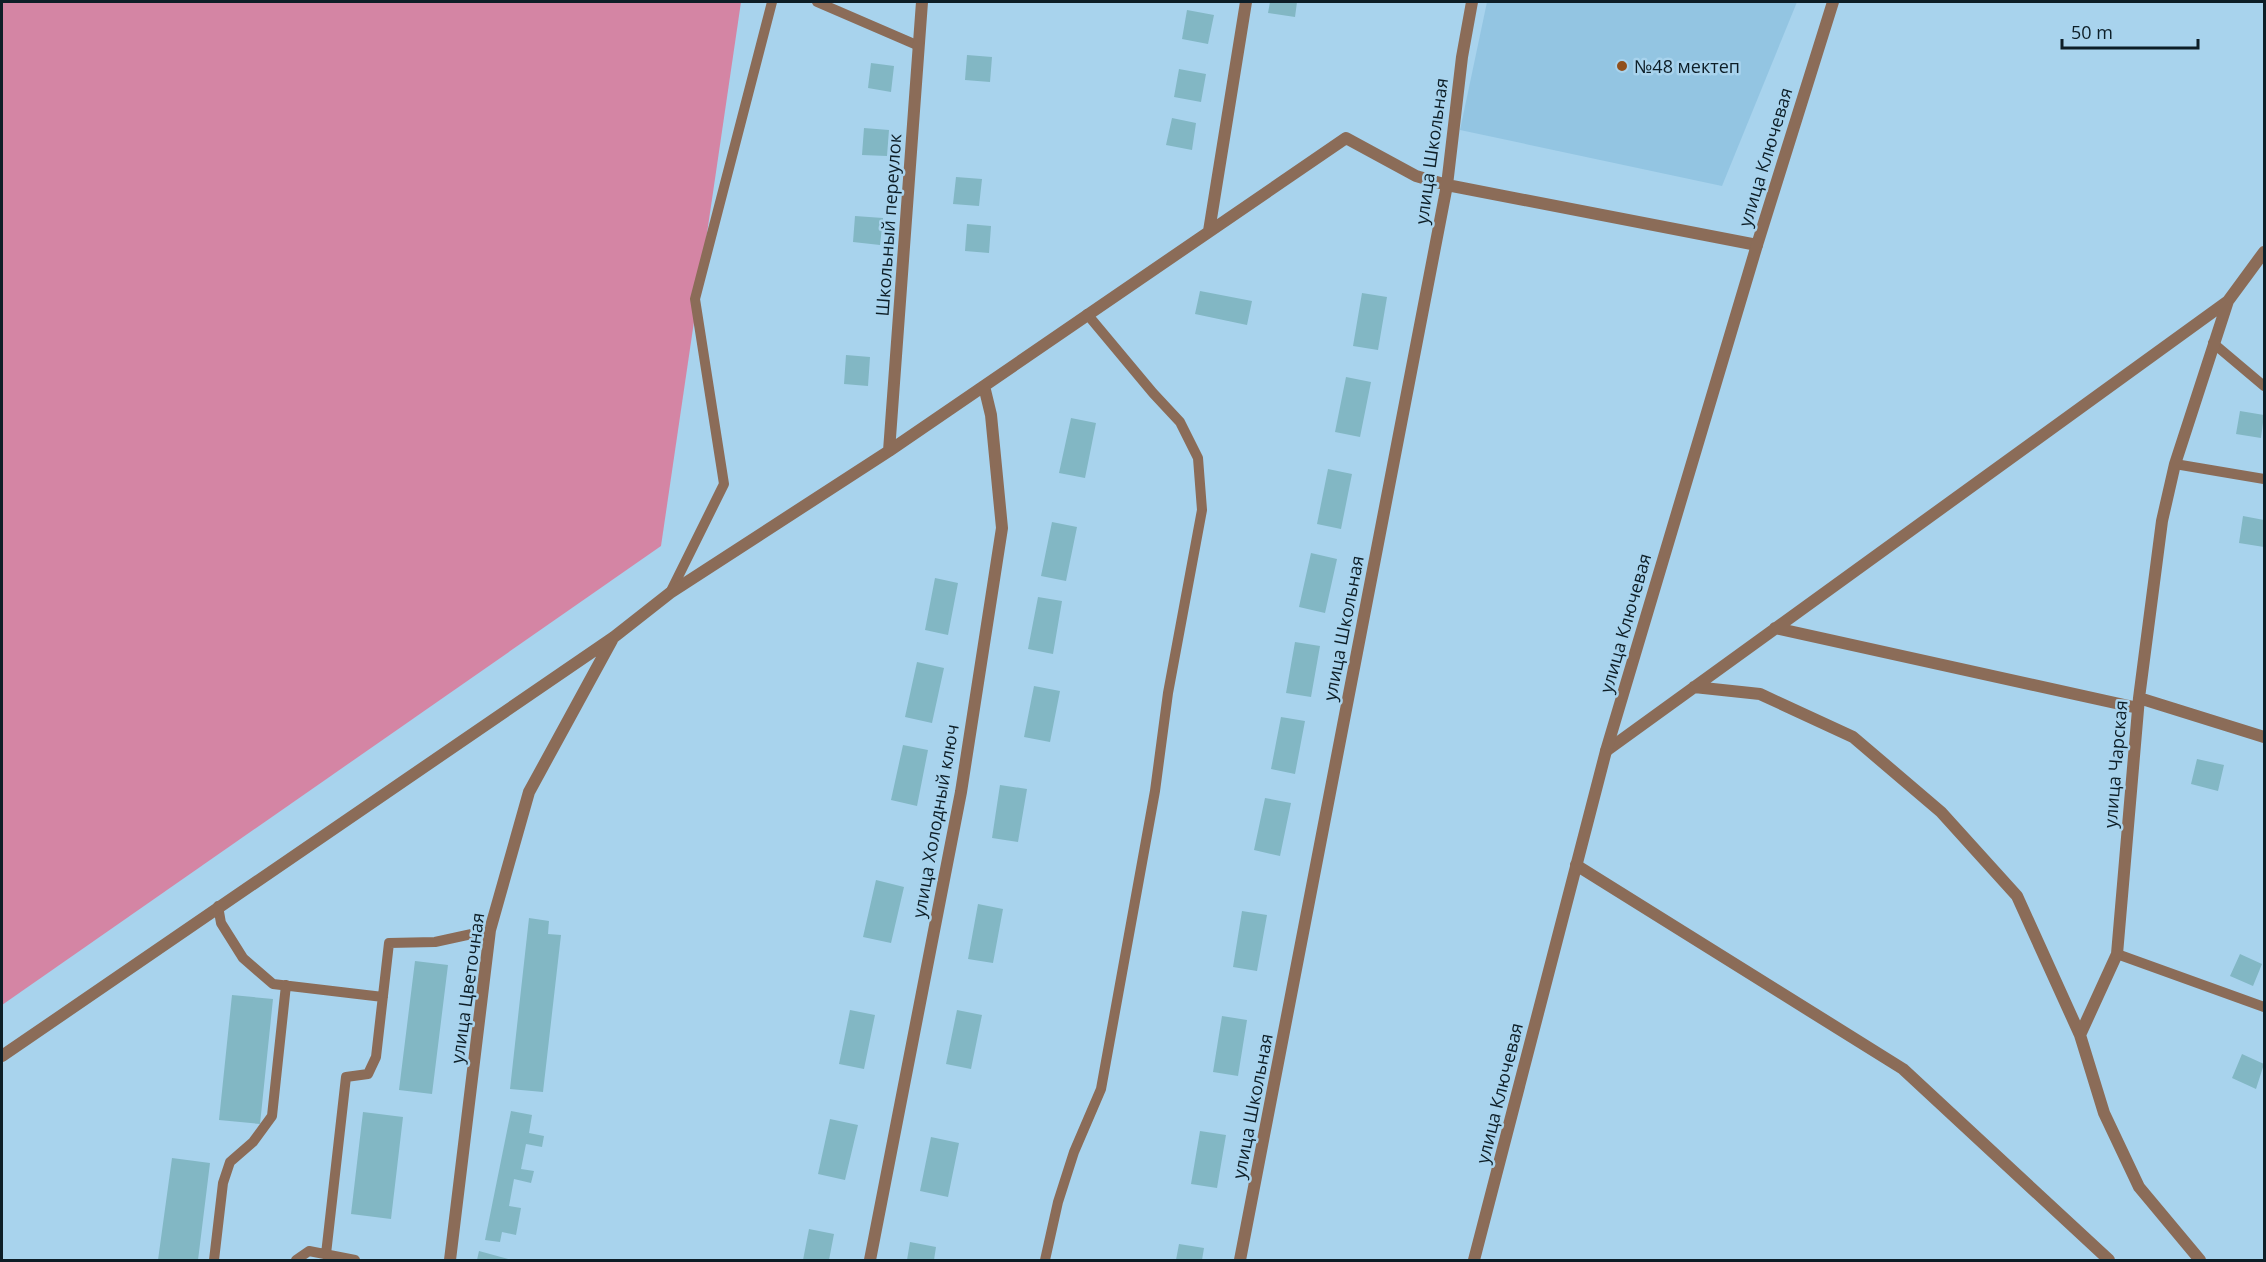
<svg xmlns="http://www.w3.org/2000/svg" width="2266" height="1262" font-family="'Open Sans',sans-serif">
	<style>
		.built { fill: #93c5e2 }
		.green { fill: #d485a4 }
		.building { fill: #82b7c4 }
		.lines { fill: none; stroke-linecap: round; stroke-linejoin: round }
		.service { stroke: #8b6c58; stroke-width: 10 }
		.minor { stroke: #8b6c58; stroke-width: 12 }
		.tertiary { stroke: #8b6c58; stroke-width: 12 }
		.poi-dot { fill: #91501c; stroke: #a8d3ed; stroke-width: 2 }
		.labels { text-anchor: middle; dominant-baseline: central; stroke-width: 5; stroke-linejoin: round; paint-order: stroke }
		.poi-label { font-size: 18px; fill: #0d1e27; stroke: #a8d3ed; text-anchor: start }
		.street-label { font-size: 18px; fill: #0d1e27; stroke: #a8d3ed }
	</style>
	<rect width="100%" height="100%" fill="#a8d3ed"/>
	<path class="built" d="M 1487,2 L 1797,2 L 1722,186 L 1460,130 Z"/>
	<path class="green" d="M 2,2 L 741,2 L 661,546 L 2,1005 Z"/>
	<path class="building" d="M 1270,2 L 1297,2 L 1295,17 L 1268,13 Z
		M 1187,10 L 1214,15 L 1208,44 L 1182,39 Z
		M 967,55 L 992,57 L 990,82 L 965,80 Z
		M 871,63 L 894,66 L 891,92 L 868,88 Z
		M 1179,69 L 1206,74 L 1201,102 L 1174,97 Z
		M 1172,118 L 1196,123 L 1192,150 L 1166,145 Z
		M 864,128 L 889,130 L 887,156 L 862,155 Z
		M 956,177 L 982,179 L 979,206 L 953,204 Z
		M 855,216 L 883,218 L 880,245 L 853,242 Z
		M 967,224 L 991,226 L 989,253 L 965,251 Z
		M 1200,291 L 1252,301 L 1247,325 L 1195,314 Z
		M 1362,293 L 1387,297 L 1378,350 L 1353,346 Z
		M 846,355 L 870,357 L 868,386 L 844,384 Z
		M 1346,377 L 1371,382 L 1360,437 L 1335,432 Z
		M 2240,411 L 2264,415 L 2261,438 L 2236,434 Z
		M 1071,418 L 1096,423 L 1085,478 L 1059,473 Z
		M 1328,469 L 1352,474 L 1341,529 L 1317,524 Z
		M 2243,516 L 2264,520 L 2264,547 L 2239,543 Z
		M 1052,522 L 1077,527 L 1066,581 L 1041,576 Z
		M 1311,553 L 1337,559 L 1325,613 L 1299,607 Z
		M 935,578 L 958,583 L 948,635 L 925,630 Z
		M 1038,597 L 1062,601 L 1053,654 L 1028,649 Z
		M 1295,642 L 1320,646 L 1311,697 L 1286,693 Z
		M 917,662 L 944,668 L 932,723 L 905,717 Z
		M 1034,686 L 1060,691 L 1050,742 L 1024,737 Z
		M 1281,717 L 1305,721 L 1295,774 L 1271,769 Z
		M 903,745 L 928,750 L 917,806 L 891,800 Z
		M 2197,759 L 2224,765 L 2218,791 L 2191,784 Z
		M 1000,785 L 1027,789 L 1018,842 L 992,838 Z
		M 1265,798 L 1291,803 L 1280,856 L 1254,850 Z
		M 876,880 L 904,887 L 891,943 L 863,937 Z
		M 978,904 L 1003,909 L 993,963 L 968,959 Z
		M 1242,911 L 1267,915 L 1257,971 L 1233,967 Z
		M 529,918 L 549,921 L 548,934 L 561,935 L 543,1092 L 510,1089 Z
		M 2240,954 L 2262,964 L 2253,986 L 2230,976 Z
		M 415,961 L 448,965 L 432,1094 L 399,1090 Z
		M 232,995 L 273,999 L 260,1124 L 219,1120 Z
		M 850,1010 L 875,1015 L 864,1069 L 839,1064 Z
		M 957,1010 L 982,1015 L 971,1069 L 946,1064 Z
		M 1222,1016 L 1247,1020 L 1238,1076 L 1213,1072 Z
		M 2242,1054 L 2264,1064 L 2256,1089 L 2232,1078 Z
		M 511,1111 L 532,1115 L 529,1133 L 544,1136 L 542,1147 L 526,1144 L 521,1169 L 534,1171 L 531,1183 L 514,1179 L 509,1206 L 521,1208 L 516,1235 L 502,1232 L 500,1242 L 485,1240 Z
		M 363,1112 L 403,1117 L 391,1219 L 351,1214 Z
		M 830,1119 L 858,1125 L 845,1180 L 818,1174 Z
		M 1200,1131 L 1226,1135 L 1217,1188 L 1191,1184 Z
		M 931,1137 L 959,1143 L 948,1197 L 920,1191 Z
		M 172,1158 L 210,1163 L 198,1260 L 158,1260 Z
		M 809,1229 L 834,1234 L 829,1260 L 803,1260 Z
		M 910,1242 L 936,1247 L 934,1260 L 907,1260 Z
		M 1179,1244 L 1204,1248 L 1202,1260 L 1176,1260 Z
		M 479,1251 L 512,1260 L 477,1260 Z"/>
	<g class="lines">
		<path class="service" d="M 817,2 L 919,46
			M 2213,343 L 2264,386
			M 2175,464 L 2264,479
			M 670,593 L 724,484 L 695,299 L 772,2
			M 218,906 L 221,923 L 243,958 L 273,984 L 383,997
			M 2117,954 L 2264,1007
			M 326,1254 L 346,1077 L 368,1074 L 376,1057 L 389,943 L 435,942 L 490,930
			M 214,1260 L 223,1183 L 230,1162 L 253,1142 L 272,1116 L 286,985
			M 296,1260 L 309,1251 L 355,1260
			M 1045,1260 L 1058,1202 L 1074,1152 L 1101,1089 L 1155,791 L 1168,693 L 1202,510 L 1198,458 L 1180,422 L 1153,393 L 1087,314"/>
		<path class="minor" d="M 1209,231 L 1246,2
			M 889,451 L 922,2
			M 1775,628 L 2138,708
			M 1694,687 L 1760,694 L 1853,737 L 1941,812 L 2017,896 L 2080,1035
			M 2139,698 L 2264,737
			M 1606,751 L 2228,301
			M 1576,865 L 1903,1069 L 2109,1260
			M 2,1056 L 614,637 L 670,593 L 889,451 L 1346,138 L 1416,176 L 1447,185 L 1757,245
			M 450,1260 L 490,930 L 529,792 L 612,640
			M 870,1260 L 961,792 L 1002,528 L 991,415 L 984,386
			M 1240,1260 L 1447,185 L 1462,57 L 1472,2
			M 2200,1260 L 2139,1187 L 2104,1113 L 2080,1035 L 2117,954 L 2139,698 L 2162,521 L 2175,464 L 2228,301 L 2264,252"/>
		<path class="tertiary" d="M 1474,1260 L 1606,751 L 1757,245 L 1833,2"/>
	</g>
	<circle class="poi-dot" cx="1622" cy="66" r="6"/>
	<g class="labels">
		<g class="poi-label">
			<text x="1634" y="66">№48 мектеп</text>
		</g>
		<g class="street-label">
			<text transform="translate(1431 151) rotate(-82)">улица Школьная</text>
			<text transform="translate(1765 157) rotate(-73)">улица Ключевая</text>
			<text transform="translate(888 225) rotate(-86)">Школьный переулок</text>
			<text transform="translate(1625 623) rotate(-74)">улица Ключевая</text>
			<text transform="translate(1343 628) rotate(-79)">улица Школьная</text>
			<text transform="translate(2115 764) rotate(-85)">улица Чарская</text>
			<text transform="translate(935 821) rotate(-80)">улица Холодный ключ</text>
			<text transform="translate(467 988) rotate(-82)">улица Цветочная</text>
			<text transform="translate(1499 1093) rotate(-76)">улица Ключевая</text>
			<text transform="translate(1252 1106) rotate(-79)">улица Школьная</text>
		</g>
	</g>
	<rect width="2266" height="1262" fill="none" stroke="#0d1e27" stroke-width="6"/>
	<path d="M2062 39v9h136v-9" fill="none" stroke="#0d1e27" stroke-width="3"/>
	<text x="2071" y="39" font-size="18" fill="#0d1e27" stroke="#a8d3ed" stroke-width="4.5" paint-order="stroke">50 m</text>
</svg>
